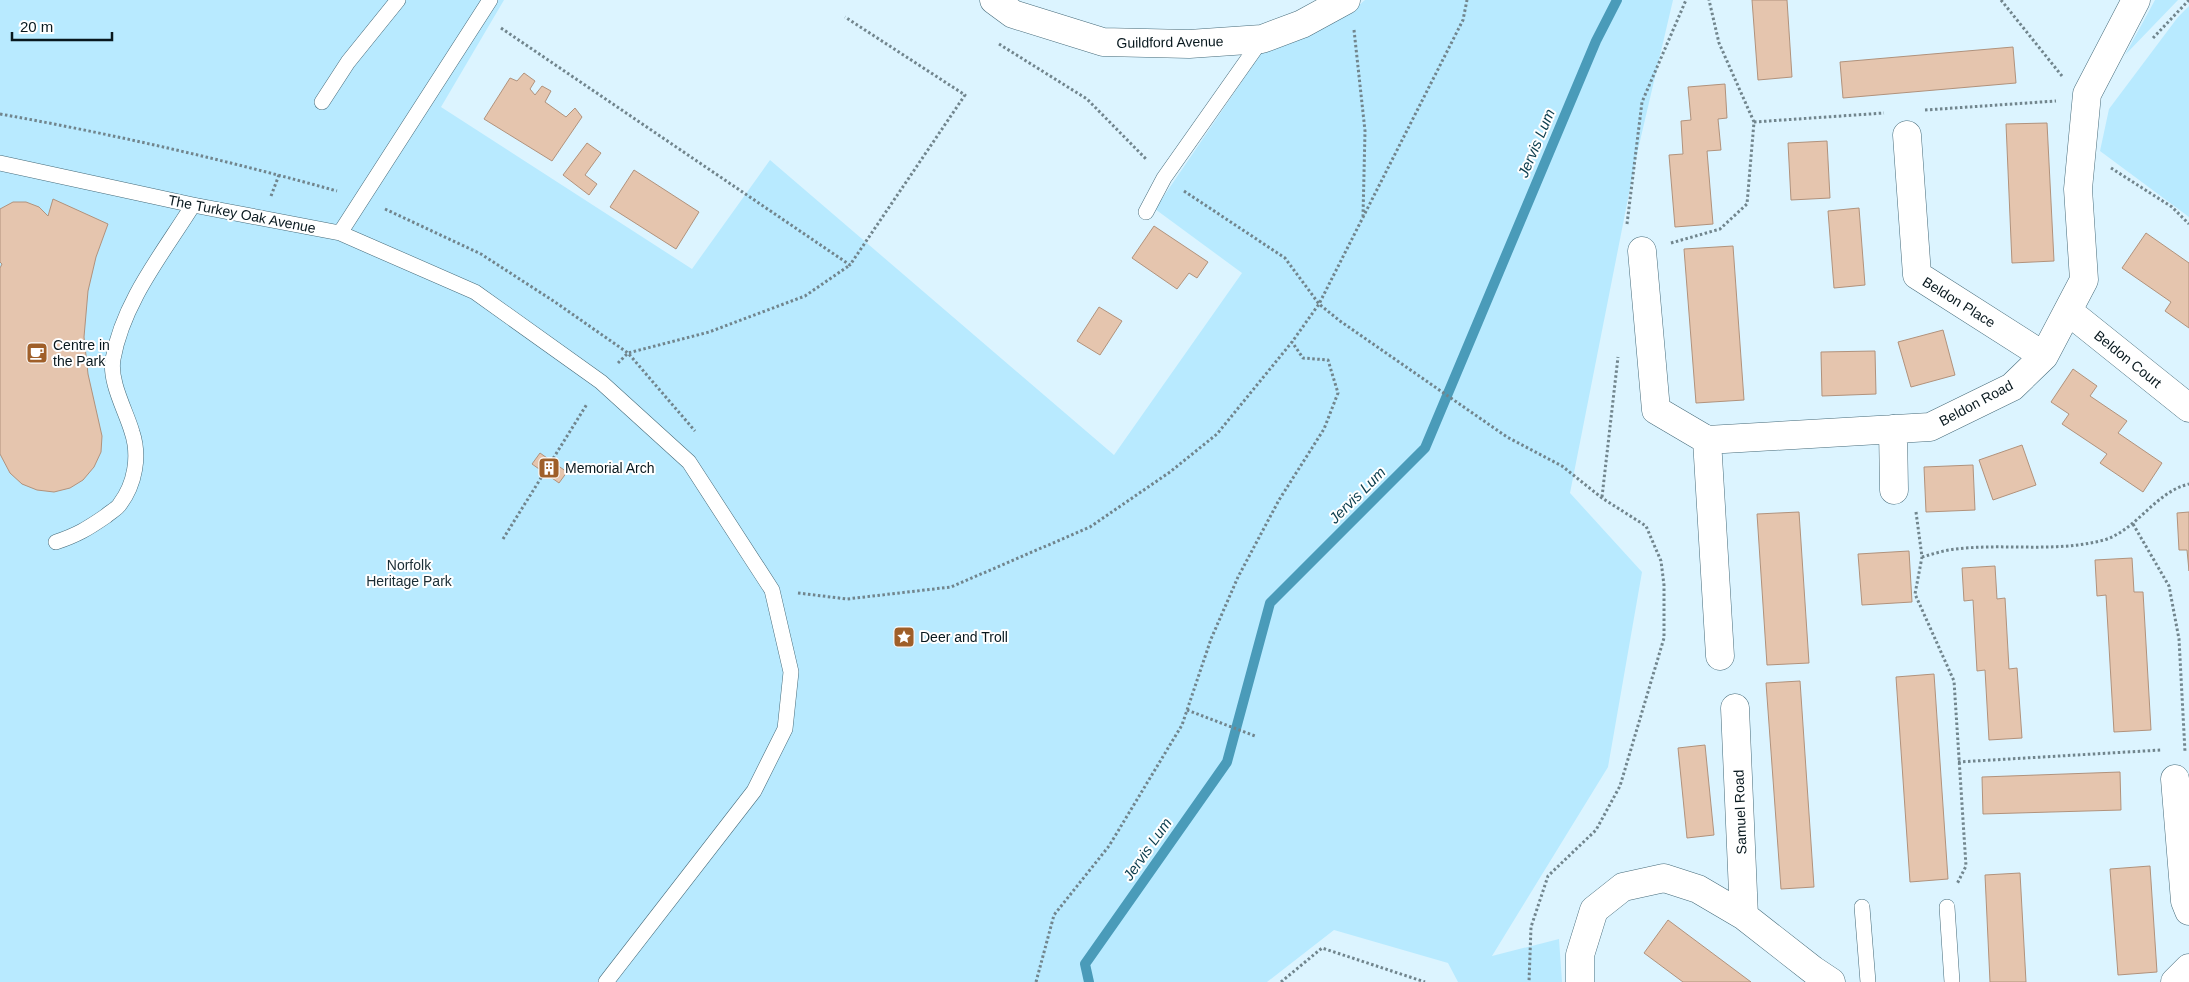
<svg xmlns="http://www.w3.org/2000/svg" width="2189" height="982" font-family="Helvetica,sans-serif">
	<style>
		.green { fill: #b8eaff }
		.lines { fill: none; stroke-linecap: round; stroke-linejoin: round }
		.stream { stroke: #4a9bb9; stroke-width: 10 }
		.building { fill: #e5c5ae; stroke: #b1927c }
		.service-casing { stroke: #466b7a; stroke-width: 16 }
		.minor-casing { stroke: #466b7a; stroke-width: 29 }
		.path { stroke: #71858d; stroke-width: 3; stroke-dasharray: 2.5 2.5; stroke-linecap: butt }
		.service { stroke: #fff; stroke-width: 15 }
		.minor { stroke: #fff; stroke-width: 28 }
		.labels { text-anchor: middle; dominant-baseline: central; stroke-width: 4; stroke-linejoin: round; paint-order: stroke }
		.street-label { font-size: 14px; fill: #08181e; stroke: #fff }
		.poi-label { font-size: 14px; fill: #08181e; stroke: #fff; text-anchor: start }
		.park-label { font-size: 14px; fill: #1a2d35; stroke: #fff }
		.water-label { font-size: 15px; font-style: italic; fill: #0b3d4d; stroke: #fff }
	</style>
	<rect width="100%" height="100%" fill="#dcf4ff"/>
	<path class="green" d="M 0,0 L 504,0 L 441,107 L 692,269 L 770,160 L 1114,455 L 1242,273 L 1155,209 L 1264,49 L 1358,6 L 1365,0 L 1673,0 L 1636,158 L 1570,493 L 1642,572 L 1608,767 L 1492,956 L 1559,939 L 1562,982 L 1458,982 L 1448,963 L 1334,930 L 1267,982 L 0,982 Z
		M 2155,0 L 2178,0 L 2125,55 Z
		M 2189,6 L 2189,217 L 2100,151 L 2109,109 L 2178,17 Z"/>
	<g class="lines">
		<path class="stream" d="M 1089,982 L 1085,964 L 1227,762 L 1270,603 L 1425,448 L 1596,41 L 1617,0"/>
	</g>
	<path class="building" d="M 1752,0 L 1787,0 L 1792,77 L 1758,80 Z
		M 2013,47 L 2016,83 L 1843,98 L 1840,62 Z
		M 524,73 L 535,81 L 530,89 L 535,95 L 542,86 L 551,91 L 545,102 L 566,117 L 575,108 L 582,117 L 552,161 L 484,119 L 510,78 L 517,81 Z
		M 1725,84 L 1727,118 L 1718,119 L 1721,150 L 1707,151 L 1713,224 L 1675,227 L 1669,155 L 1683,154 L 1681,121 L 1691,120 L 1688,87 Z
		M 2047,123 L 2054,261 L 2012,263 L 2006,124 Z
		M 1827,141 L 1830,198 L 1791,200 L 1788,143 Z
		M 587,143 L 601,153 L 585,175 L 597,184 L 589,195 L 563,175 Z
		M 634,170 L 699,212 L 676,249 L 610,207 Z
		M 53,199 L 108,224 L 96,257 L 88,291 L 84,337 L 88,374 L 102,436 L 101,452 L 94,467 L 83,480 L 70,488 L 54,492 L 37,490 L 22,484 L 10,473 L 0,454 L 0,268 L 2,264 L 0,262 L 0,209 L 13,202 L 26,202 L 39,207 L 48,216 Z
		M 1859,208 L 1865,285 L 1834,288 L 1828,211 Z
		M 1154,226 L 1208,262 L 1197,278 L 1189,273 L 1177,289 L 1132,258 Z
		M 2146,233 L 2189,263 L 2189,328 L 2165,311 L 2171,302 L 2122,268 Z
		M 1733,246 L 1744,400 L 1696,403 L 1684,249 Z
		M 1099,307 L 1122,321 L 1100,355 L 1077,341 Z
		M 1943,330 L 1955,375 L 1911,387 L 1898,342 Z
		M 1875,351 L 1876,394 L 1822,396 L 1821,352 Z
		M 2073,369 L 2097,386 L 2090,396 L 2127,421 L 2118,433 L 2162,463 L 2143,492 L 2100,463 L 2107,454 L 2062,424 L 2069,414 L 2051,402 Z
		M 2022,445 L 2036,485 L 1993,500 L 1979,460 Z
		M 540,453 L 567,472 L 559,483 L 532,464 Z
		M 1973,465 L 1975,510 L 1926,512 L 1924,467 Z
		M 1799,512 L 1809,663 L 1767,665 L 1757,514 Z
		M 2189,512 L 2189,571 L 2187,550 L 2179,550 L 2177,513 Z
		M 1909,551 L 1912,602 L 1862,605 L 1858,554 Z
		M 2132,558 L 2134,592 L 2143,592 L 2151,730 L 2114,732 L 2106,595 L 2097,596 L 2095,560 Z
		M 1995,566 L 1997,599 L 2005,598 L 2009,669 L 2017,668 L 2022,738 L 1989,740 L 1985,670 L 1977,671 L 1973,600 L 1964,601 L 1962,568 Z
		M 1934,674 L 1948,879 L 1910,882 L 1896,677 Z
		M 1800,681 L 1814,887 L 1781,889 L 1766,683 Z
		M 1705,745 L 1714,835 L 1687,838 L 1678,748 Z
		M 2120,772 L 2121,810 L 1983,814 L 1982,777 Z
		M 2150,866 L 2157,972 L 2118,975 L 2110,869 Z
		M 2020,873 L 2026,982 L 1990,982 L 1985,875 Z
		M 1668,920 L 1751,982 L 1683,982 L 1644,953 Z"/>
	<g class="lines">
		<g class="service-casing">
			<path id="service" d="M 322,102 L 348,62 L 398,0
				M 0,163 L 193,205 L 340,233 L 490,0
				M 1146,212 L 1164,178 L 1262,39
				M 340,233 L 475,292 L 601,382 L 689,462 L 772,590 L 791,672 L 785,729 L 754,791 L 606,982
				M 56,542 C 77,535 87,529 106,516 C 110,512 117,509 120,504 C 135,484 140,456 132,432 C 126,411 109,382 113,359 C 123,302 163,253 193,205
				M 1862,907 L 1868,982
				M 1947,907 L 1952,982"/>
		</g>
		<g class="minor-casing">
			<path id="minor" d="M 994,0 L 1013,14 L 1103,42 L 1189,44 L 1262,39 L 1302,24 L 1346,0
				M 1907,135 L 1917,275 L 2044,356
				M 1642,251 L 1656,410 L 1707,440
				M 2068,311 L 2189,408
				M 1893,429 L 1894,490
				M 1720,656 L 1707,440 L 1930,427 L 2012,387 L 2044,356 L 2084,280 L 2078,189 L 2087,94 L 2136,0
				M 1735,708 L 1744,916
				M 2175,779 L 2185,901 L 2189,911
				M 1580,982 L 1580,955 L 1594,910 L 1623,887 L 1664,878 L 1698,889 L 1744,916 L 1813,970 L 1831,982
				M 2175,982 L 2189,968"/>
		</g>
		<path class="path" d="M 2001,0 L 2062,76
			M 501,28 L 850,265 L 965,95 L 845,17
			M 1354,30 L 1365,131 L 1363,216
			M 2153,38 L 2189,0
			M 999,44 L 1087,99 L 1147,160
			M 1925,110 L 2056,101
			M 0,114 C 113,134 226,160 337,191
			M 1754,122 L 1884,113
			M 2111,168 L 2172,207 L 2189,224
			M 1184,191 L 1285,258 L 1319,304 L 1340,321 L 1507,437 L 1562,466 L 1602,498 L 1646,526 L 1661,561 L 1664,585 L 1664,638 L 1620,786 L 1596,830 L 1548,876 L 1531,927 L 1529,982
			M 271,196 L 279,175
			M 385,209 L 481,254 L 555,302 L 628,353 L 695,431
			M 1627,224 L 1642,102 L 1686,0
			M 1671,243 L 1720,229 L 1747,204 L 1754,122 L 1719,43 L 1709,0
			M 618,363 L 628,353 L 709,332 L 805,296 L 850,265
			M 1602,497 L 1618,357
			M 1916,512 L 1922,557 L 1915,594 L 1954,681 L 1966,866 L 1957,884
			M 2133,524 L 2169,586 L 2179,639 L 2185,752
			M 503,539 L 587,404
			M 1922,557 C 1933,554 1945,550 1956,549 C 2005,543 2055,553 2104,540 C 2137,530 2155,492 2189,484
			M 798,593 L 847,599 L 951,587 L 1090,527 L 1170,472 L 1217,434 L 1292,342 L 1319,304 L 1463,20 L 1467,0
			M 1187,710 L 1255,736
			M 1958,762 L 2161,750
			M 1036,982 L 1054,915 L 1109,846 L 1182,725 L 1211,639 L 1238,577 L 1279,500 L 1324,429 L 1338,393 L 1328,360 L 1303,358 L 1292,342
			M 1281,982 L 1322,948 L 1425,982"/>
		<use href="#service" class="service"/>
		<use href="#minor" class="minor"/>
	</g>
	<defs>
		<g id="cafe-square" transform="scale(1.125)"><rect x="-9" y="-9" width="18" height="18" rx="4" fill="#9f5f29" stroke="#fff"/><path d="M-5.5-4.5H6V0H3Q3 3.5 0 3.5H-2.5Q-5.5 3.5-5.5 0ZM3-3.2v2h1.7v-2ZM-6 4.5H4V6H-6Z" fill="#fff"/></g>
		<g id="building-square" transform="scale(1.125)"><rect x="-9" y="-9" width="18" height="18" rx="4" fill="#9f5f29" stroke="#fff"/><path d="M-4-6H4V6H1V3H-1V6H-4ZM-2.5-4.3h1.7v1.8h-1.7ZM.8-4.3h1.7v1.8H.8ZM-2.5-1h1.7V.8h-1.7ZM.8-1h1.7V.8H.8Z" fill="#fff"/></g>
		<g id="sight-square" transform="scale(1.125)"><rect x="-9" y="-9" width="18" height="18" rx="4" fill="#9f5f29" stroke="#fff"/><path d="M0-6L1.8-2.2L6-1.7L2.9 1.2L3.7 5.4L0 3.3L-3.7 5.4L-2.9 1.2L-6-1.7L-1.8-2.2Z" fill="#fff"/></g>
	</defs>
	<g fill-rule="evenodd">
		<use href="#cafe-square" x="37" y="353"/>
		<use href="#building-square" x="549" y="468"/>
		<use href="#sight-square" x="904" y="637"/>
	</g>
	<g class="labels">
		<g class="street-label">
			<text transform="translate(1170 42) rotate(-1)">Guildford Avenue</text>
			<text transform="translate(242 214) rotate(11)">The Turkey Oak Avenue</text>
			<text transform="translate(1959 302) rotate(32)">Beldon Place</text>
			<text transform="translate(2128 359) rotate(39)">Beldon Court</text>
			<text transform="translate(1976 403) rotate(-28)">Beldon Road</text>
			<text transform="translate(1740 812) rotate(-92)">Samuel Road</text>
		</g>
		<g class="poi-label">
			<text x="53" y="345">Centre in<tspan x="53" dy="16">the Park</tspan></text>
			<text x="565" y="468">Memorial Arch</text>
			<text x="920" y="637">Deer and Troll</text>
		</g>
		<g class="park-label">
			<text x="409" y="565">Norfolk<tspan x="409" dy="16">Heritage Park</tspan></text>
		</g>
		<g class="water-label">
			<text transform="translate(1536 143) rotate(-67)">Jervis Lum</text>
			<text transform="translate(1357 495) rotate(-45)">Jervis Lum</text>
			<text transform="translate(1147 849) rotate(-55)">Jervis Lum</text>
		</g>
	</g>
	<path d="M12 32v8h100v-8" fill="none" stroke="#08181e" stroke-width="2.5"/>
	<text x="20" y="32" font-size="15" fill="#08181e" stroke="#ffffff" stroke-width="4" paint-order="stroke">20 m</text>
</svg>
